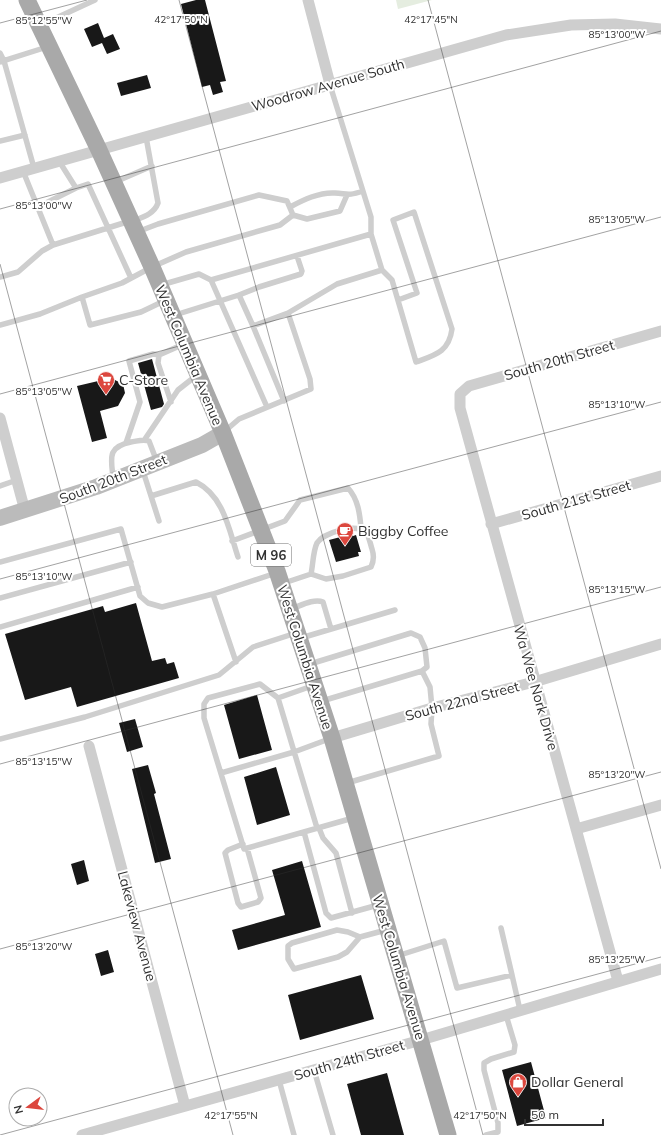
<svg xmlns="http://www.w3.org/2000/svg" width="661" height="1135" font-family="Mulish,sans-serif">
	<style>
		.grass { fill: #e5ede0 }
		.building { fill: #181818 }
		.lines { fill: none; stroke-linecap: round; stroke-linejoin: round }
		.service { stroke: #cecece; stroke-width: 5.5 }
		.minor { stroke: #cecece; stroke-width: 11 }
		.secondary { stroke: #bbb; stroke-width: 16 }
		.primary { stroke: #a9a9a9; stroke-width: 17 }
		.ticks { fill: none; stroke: #313131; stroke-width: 1; stroke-opacity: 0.45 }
		.labels { text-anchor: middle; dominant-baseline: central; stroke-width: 4; stroke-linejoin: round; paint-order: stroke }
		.shield { fill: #fff; stroke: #6f6f6f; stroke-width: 1 }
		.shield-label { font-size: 13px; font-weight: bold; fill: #313131 }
		.street-label { font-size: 14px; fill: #313131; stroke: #fff }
		.poi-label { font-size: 14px; fill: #313131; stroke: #fff; text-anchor: start }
		.ticks-label { font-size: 10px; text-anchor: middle; fill: #313131; stroke: #fff; stroke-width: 4; stroke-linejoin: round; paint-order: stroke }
	</style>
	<rect width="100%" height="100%" fill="#fff"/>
	<path class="grass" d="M 396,0 L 432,0 L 398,9 Z"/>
	<path class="building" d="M 196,0 L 205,0 L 226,81 L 220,82 L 223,92 L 213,95 L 210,85 L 202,87 L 181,4 Z
		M 98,23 L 104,38 L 113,34 L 120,49 L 107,54 L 102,43 L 92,47 L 84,29 Z
		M 147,75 L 151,88 L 121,96 L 117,83 Z
		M 152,359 L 164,404 L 162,407 L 151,410 L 138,363 Z
		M 111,378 L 123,384 L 125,393 L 118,406 L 100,411 L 107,438 L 92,442 L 77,386 Z
		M 352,534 L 353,536 L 356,535 L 361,552 L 358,552 L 359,556 L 336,562 L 329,540 Z
		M 136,603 L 152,661 L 165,658 L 167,664 L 174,662 L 179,678 L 77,707 L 71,687 L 25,700 L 5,634 L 103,606 L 105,612 Z
		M 257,695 L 272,750 L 239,759 L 224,705 Z
		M 135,719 L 143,747 L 127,752 L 119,723 Z
		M 148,765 L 156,793 L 154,794 L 171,859 L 155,863 L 132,769 Z
		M 276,767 L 290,815 L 257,825 L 244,777 Z
		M 84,860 L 89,881 L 77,885 L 71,864 Z
		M 302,861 L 321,927 L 238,950 L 232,930 L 285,915 L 272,870 Z
		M 108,950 L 114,972 L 101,976 L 95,954 Z
		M 361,975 L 374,1019 L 300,1040 L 288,995 Z
		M 531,1062 L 546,1118 L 517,1126 L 502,1070 Z
		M 387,1073 L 404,1135 L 361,1135 L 347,1084 Z"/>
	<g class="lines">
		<path class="service" d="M 41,25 L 95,0
			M 0,53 L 4,61 L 34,168
			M 0,62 L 47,47
			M 330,85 L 371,217 L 371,234
			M 0,141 L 25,135
			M 59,161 L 76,188 L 88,184 L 131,278
			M 23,171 L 53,245
			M 115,182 L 152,166
			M 38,207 L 76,188
			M 290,207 C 303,200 319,192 335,193 C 349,194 348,196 363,191
			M 293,215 L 307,219 L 340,211 L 347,195
			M 133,221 C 143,217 154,214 158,203 L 146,137
			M 137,232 L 158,224 L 259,195 L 287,201 L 293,215 L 280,225 L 186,252 L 152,267 L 122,283 L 82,297 L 90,325 L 141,312 L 164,301
			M 382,270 L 392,280 L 416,362 C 435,355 449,352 452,329 L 414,212 L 393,220 L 417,293 L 398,300
			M 0,277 L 18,272 L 42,251 L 53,245 L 130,221
			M 161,285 L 199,274 L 211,280
			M 239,295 L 259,287 L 301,274 L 302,271 L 297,256
			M 175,315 L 239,295 L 253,326 L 288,313
			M 0,325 L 40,314 L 82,297
			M 253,326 L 284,401
			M 171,402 L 158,363 L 159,355 L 184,344
			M 225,431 L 239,419 L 311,389 L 310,379 L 288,313 L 337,284 L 382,270 L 371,234 L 211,280 L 267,407
			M 145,439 L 178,390 L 197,375
			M 126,443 L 140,402 L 129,361 L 153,354 L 159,355
			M 143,471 L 159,521
			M 113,477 C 111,458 107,447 131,442 C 138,441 143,439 149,441 L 157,462
			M 0,486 L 17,480
			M 151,496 L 196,482 C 224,496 229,530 238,557
			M 232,541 L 285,521 L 300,500 L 348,488 C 358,499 360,514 361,529
			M 0,562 L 121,529 L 140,596 L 148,603 L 162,607 L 213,594 L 276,573
			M 284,583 L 311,574 L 326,579 L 343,576 L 371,567 C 374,561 374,555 372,549 C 370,543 369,535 365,532 C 355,523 323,533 317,543 C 313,551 313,565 311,574
			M 213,594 L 236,662
			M 0,598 L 131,562
			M 291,609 C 300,606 314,598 323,602 L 331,629
			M 0,627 L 138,587
			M 301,638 L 395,610
			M 310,664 L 411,633 L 420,637 L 425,648 L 427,667 L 422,671 L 322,701
			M 312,686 L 278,698 L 260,684 L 208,698 L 204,704 L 204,718 L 244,849 L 353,818
			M 278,698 L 317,828
			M 0,739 L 85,717 L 219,675 L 253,647 L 296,633
			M 221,773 L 294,752 L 329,739
			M 347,783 L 439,756 L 431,724 L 432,708 L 430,687 L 422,671
			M 319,828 L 323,838 L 336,853 L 352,913
			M 304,832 L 326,913 L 331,918 L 378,905
			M 243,844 L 228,850 L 225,853 L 238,903 L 241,907 L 258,902 L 261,898 L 247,848
			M 501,928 L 512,975
			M 360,937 L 348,932 L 337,930 L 292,943 L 288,946 L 288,959 L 294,969 L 338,957 L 347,952 L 360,937 L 386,930
			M 397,956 L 444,941 L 457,988 L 512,975 L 520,1010
			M 314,1070 L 333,1135
			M 279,1080 L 294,1135
			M 486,1135 L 498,1132 L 498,1123 L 484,1070 L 484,1063 L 491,1059 L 514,1052 L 515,1045 L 506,1015"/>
		<path class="minor" d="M 308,0 L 330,84
			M 0,178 L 506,35 L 571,25 L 615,24 L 661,29
			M 0,418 L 25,511
			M 491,524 L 661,476
			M 332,738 L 432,708 L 534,682 L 661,644
			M 89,746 L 185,1106
			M 576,829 L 661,805
			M 618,981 L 460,408 L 460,394 L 469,386 L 661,331
			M 82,1135 L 421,1040 L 661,969"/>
		<path class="secondary" d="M 0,518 L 96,487 L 202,445 L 223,433"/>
		<path class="primary" d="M 27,0 L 99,150 L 152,267 L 223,433 L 277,571 L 332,738 L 448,1135"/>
	</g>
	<path class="ticks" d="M 179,0 L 483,1135M 428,0 L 661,869M 0,23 L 87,0M 0,209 L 661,31M 0,264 L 233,1135M 0,394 L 661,217M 0,579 L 661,402M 0,764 L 661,587M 0,949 L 661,772M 0,1135 L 661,957"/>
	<defs>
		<g id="supermarket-pin" transform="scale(0.9)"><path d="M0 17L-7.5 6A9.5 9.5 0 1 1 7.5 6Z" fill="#dc473e" stroke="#fff"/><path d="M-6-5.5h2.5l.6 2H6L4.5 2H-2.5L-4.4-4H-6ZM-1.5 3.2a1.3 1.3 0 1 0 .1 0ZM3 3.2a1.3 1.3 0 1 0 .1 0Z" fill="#fff"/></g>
		<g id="cafe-pin" transform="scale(0.9)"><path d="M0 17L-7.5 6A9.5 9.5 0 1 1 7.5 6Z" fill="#dc473e" stroke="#fff"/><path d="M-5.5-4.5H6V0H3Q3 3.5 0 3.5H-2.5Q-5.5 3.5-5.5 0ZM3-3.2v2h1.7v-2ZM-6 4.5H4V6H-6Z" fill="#fff"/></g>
		<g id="shop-pin" transform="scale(0.9)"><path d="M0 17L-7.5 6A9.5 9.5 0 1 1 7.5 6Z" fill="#dc473e" stroke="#fff"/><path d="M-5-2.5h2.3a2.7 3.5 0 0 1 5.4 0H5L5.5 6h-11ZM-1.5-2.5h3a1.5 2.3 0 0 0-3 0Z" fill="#fff"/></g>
	</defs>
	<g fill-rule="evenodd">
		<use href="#supermarket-pin" x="106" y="380"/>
		<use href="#cafe-pin" x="345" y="531"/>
		<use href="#shop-pin" x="518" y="1082"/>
	</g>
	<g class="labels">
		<rect class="shield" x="251" y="544" width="40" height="22" rx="3"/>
		<g class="shield-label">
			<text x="271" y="555">M 96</text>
		</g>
		<g class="street-label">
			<text transform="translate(328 85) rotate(-16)">Woodrow Avenue South</text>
			<text transform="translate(189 355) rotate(67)">West Columbia Avenue</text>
			<text transform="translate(559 360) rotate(-16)">South 20th Street</text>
			<text transform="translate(113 479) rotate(-21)">South 20th Street</text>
			<text transform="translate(576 500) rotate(-16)">South 21st Street</text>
			<text transform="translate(305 657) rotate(72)">West Columbia Avenue</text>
			<text transform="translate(536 688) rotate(74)">Wa Wee Nork Drive</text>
			<text transform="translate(462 701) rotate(-15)">South 22nd Street</text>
			<text transform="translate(137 926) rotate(75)">Lakeview Avenue</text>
			<text transform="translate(399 967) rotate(73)">West Columbia Avenue</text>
			<text transform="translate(349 1060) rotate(-16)">South 24th Street</text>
		</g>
		<g class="poi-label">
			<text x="119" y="380">C-Store</text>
			<text x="358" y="531">Biggby Coffee</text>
			<text x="531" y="1082">Dollar General</text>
		</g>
	</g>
	<g class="ticks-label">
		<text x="181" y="23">42°17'50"N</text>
		<text x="431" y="23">42°17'45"N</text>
		<text x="44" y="24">85°12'55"W</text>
		<text x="617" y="38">85°13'00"W</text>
		<text x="44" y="209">85°13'00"W</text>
		<text x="617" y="223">85°13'05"W</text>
		<text x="44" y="395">85°13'05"W</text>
		<text x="617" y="408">85°13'10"W</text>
		<text x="44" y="580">85°13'10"W</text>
		<text x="617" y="593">85°13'15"W</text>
		<text x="44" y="765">85°13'15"W</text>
		<text x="617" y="778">85°13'20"W</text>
		<text x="44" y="950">85°13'20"W</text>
		<text x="617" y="963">85°13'25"W</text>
		<text x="231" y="1119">42°17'55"N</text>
		<text x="480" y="1119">42°17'50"N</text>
	</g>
	<g transform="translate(28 1107) rotate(255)"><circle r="19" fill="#ffffff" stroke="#adadad"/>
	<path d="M0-3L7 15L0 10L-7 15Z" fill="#dc473e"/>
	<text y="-6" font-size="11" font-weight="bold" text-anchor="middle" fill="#313131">N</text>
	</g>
	<path d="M525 1119v6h78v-6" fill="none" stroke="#313131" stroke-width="2"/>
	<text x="531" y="1119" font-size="12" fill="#313131" stroke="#ffffff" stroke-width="3" paint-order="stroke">50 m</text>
</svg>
